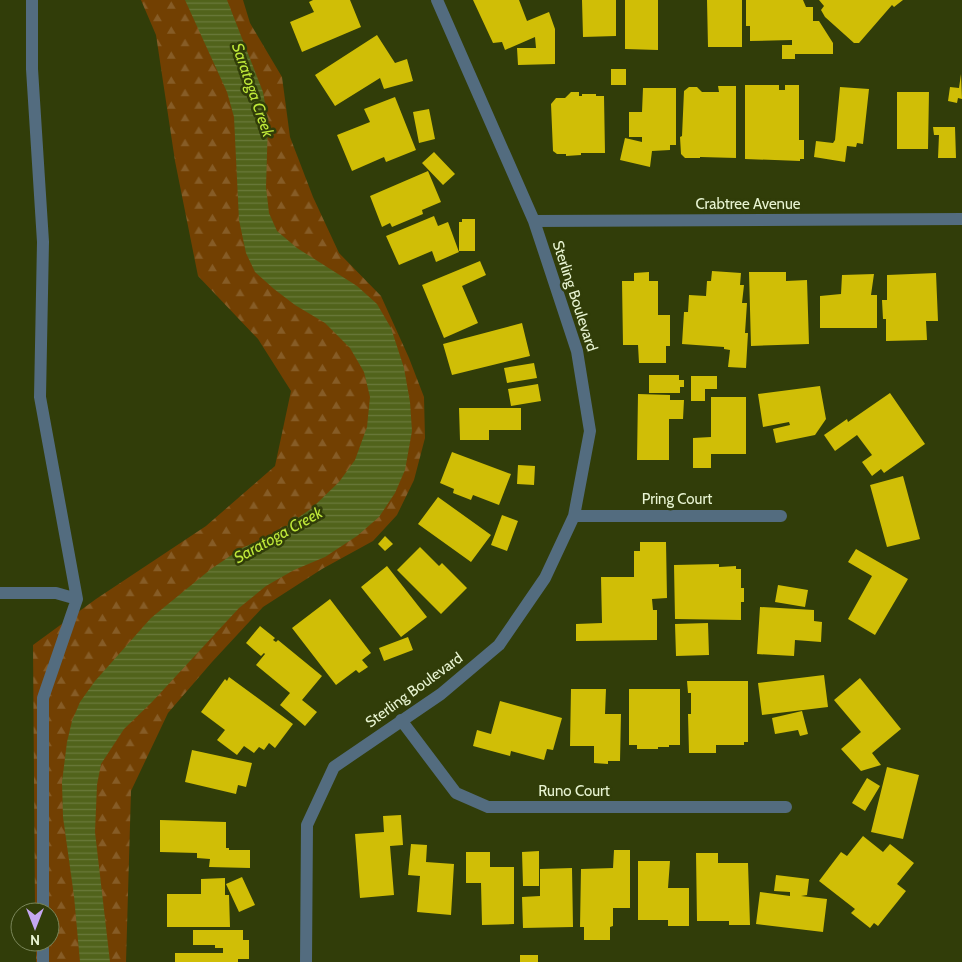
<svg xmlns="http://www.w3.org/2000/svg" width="962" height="962" font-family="Cabin,sans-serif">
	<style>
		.forest { fill: url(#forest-firs) }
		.water { fill: url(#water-rules) }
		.building { fill: #d0be06 }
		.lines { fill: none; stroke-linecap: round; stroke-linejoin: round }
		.minor { stroke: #536c7f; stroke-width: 12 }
		.labels { text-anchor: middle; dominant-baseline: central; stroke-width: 5; stroke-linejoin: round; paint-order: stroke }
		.street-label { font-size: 15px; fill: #e8f4d2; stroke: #313d09 }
		.water-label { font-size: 16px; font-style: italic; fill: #bfe839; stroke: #313d09 }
	</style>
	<defs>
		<pattern id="forest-firs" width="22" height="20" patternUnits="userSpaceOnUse" patternTransform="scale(1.25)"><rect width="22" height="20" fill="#724002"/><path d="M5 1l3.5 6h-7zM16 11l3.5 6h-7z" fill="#865c26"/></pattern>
		<pattern id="water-rules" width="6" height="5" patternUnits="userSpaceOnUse" patternTransform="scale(1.25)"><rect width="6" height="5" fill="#51631b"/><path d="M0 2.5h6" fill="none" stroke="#6a7a3b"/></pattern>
	</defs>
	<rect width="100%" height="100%" fill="#313d09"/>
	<path class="forest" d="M 141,0 L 243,0 L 250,23 L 282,77 L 290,137 L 313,197 L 339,253 L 381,296 L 409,358 L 424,397 L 425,438 L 414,480 L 397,515 L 373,541 L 322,569 L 263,607 L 212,662 L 168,713 L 131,791 L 126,962 L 36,962 L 36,942 L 50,942 L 50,912 L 35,912 L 33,645 L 96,599 L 206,526 L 275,466 L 291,391 L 258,339 L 198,276 L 175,161 L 156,35 Z"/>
	<path class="water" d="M 185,0 L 227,0 L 263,92 L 268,121 L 266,187 L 269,213 L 277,231 L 297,248 L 357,286 L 377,304 L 391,328 L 404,368 L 410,402 L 412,431 L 405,470 L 395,493 L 379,517 L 357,536 L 325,557 L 294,570 L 266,586 L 239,608 L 152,702 L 124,729 L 101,764 L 97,785 L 95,832 L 110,962 L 80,962 L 74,896 L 63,817 L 62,782 L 67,742 L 72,721 L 80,702 L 95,681 L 151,618 L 211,569 L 242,548 L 278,532 L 312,508 L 339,482 L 355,460 L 367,427 L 370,397 L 364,372 L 350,348 L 325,323 L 295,305 L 274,289 L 255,272 L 246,253 L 239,220 L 234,117 L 227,92 Z"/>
	<path class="building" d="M 313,0 L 350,0 L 361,27 L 302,52 L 290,22 L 314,12 L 309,2 Z
		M 473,0 L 519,0 L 527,21 L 549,12 L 555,29 L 555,64 L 518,65 L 517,48 L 536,48 L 535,37 L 505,50 L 502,42 L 493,43 Z
		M 582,0 L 616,0 L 616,36 L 583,37 Z
		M 625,0 L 658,0 L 658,50 L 625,49 Z
		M 707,0 L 742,0 L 742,47 L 708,47 Z
		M 746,0 L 803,0 L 806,7 L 813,7 L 813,21 L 819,21 L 833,43 L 833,54 L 795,54 L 795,59 L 782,59 L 782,45 L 792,45 L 792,40 L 750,41 L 750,26 L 746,26 Z
		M 819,0 L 903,0 L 894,7 L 892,5 L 859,43 L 854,43 L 825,17 L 821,10 L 824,6 Z
		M 377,35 L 395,63 L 407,59 L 413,81 L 384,89 L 380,78 L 335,106 L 315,75 Z
		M 611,69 L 626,69 L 626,85 L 611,85 Z
		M 961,74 L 962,99 L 958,98 L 957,103 L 948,101 L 950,87 L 959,88 Z
		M 745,85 L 779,85 L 779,90 L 785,90 L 785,85 L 799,85 L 799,140 L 804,140 L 804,159 L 800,159 L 800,161 L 745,159 Z
		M 718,86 L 736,86 L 736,158 L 700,157 L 700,158 L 685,158 L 681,154 L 680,137 L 682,136 L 684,91 L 689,87 L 697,87 L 702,92 L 719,92 Z
		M 840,87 L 869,89 L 863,144 L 857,143 L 856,147 L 847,146 L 845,162 L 814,157 L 816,141 L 833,143 L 835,140 Z
		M 643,88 L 676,88 L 676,145 L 670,145 L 670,150 L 652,151 L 650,167 L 620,160 L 625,138 L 642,142 L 642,137 L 629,137 L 629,112 L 642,112 Z
		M 571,92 L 579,92 L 579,96 L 582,96 L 582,94 L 596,94 L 596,96 L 604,96 L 605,153 L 581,153 L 581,155 L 566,156 L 566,154 L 557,154 L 553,151 L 551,104 L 556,98 L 565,98 Z
		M 897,92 L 929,92 L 928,149 L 897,149 Z
		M 395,97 L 416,150 L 386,162 L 384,157 L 352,171 L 337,135 L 370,122 L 364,109 Z
		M 429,109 L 435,139 L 419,143 L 413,112 Z
		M 933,127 L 955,127 L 956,158 L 938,158 L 939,135 L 934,135 Z
		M 434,152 L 455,174 L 443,185 L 422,163 Z
		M 428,171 L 441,202 L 422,210 L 423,214 L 392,227 L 390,223 L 382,227 L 370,196 Z
		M 434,216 L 438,226 L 448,222 L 459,252 L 436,262 L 432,251 L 399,265 L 386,236 Z
		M 462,219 L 475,219 L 475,251 L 459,251 L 459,222 L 462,222 Z
		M 480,261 L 486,275 L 462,286 L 478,323 L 444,338 L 422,285 Z
		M 712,271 L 741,273 L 740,285 L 744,285 L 742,303 L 747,303 L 745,333 L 748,333 L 746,368 L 728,367 L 730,350 L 724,349 L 724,347 L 682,344 L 684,312 L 688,312 L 689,295 L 706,296 L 707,281 L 711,281 Z
		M 649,272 L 649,281 L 658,281 L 658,315 L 670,315 L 670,346 L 666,346 L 666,363 L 639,363 L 638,345 L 623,345 L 622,281 L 634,281 L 634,273 Z
		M 749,272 L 786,272 L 786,281 L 807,280 L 809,344 L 751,346 Z
		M 936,273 L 938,321 L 926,321 L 927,340 L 886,341 L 886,319 L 883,319 L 882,300 L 887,300 L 887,275 Z
		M 874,274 L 871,295 L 877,295 L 877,328 L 820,328 L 820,296 L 841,294 L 842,275 Z
		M 522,323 L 530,356 L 452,375 L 443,344 Z
		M 534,363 L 537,378 L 507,383 L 504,368 Z
		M 649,375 L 679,375 L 679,380 L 684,380 L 684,387 L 680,387 L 680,393 L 649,393 Z
		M 691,376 L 717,376 L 717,389 L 705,389 L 705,401 L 691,401 Z
		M 538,384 L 541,401 L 511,406 L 508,389 Z
		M 820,386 L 826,419 L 815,435 L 776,443 L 773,429 L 790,425 L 789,422 L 763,427 L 758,394 Z
		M 890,393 L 925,444 L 884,473 L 881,469 L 872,476 L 862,462 L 872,455 L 857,435 L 835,451 L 824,435 L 847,419 L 848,422 Z
		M 638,394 L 670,395 L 670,400 L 684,400 L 683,419 L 669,419 L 669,460 L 637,460 Z
		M 711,397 L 746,397 L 746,454 L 711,454 L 711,468 L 693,468 L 693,438 L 711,437 Z
		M 459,408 L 521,408 L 521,430 L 489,430 L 489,440 L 460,440 Z
		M 452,452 L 511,474 L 499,505 L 473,495 L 471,500 L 453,493 L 454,489 L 440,483 Z
		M 518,465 L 535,466 L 534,485 L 517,484 Z
		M 903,476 L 920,539 L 887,547 L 870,485 Z
		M 438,497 L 491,535 L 471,562 L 418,524 Z
		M 502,515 L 518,521 L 507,551 L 491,545 Z
		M 385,536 L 393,544 L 385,551 L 378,544 Z
		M 640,542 L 666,542 L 667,598 L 652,599 L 653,610 L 657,610 L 657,640 L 576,641 L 576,624 L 602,623 L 601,577 L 634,577 L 634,551 L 640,551 Z
		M 420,547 L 439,566 L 442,563 L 467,588 L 441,614 L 397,570 Z
		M 856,549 L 908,579 L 875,635 L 848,619 L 872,576 L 848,562 Z
		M 719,564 L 719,567 L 736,566 L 736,569 L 741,569 L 741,588 L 744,588 L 744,602 L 741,602 L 741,620 L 675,619 L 674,565 Z
		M 387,566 L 427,617 L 401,637 L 361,587 Z
		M 778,585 L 808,590 L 805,607 L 775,602 Z
		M 330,599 L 371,653 L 362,660 L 368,667 L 359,673 L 356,670 L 336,685 L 292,628 Z
		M 760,607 L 814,610 L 814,621 L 822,622 L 821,642 L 795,640 L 794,656 L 757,654 Z
		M 708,623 L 709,655 L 676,656 L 675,624 Z
		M 260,626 L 275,638 L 273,640 L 276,642 L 278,640 L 322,676 L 302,700 L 317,712 L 305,726 L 280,705 L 290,693 L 256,665 L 265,654 L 264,653 L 261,656 L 246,643 Z
		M 408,637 L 413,650 L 384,661 L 379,648 Z
		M 824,675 L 828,707 L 762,715 L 758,683 Z
		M 229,677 L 293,724 L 275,748 L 269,743 L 264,750 L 259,747 L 254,753 L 244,746 L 237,755 L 217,740 L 225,730 L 201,712 L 225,679 L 227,681 Z
		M 860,678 L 901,729 L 872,753 L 881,765 L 861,771 L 841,749 L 861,732 L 834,700 Z
		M 687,681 L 748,681 L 748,742 L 744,742 L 744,745 L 716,745 L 716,753 L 689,753 L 688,714 L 691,714 L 691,693 L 688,693 Z
		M 571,689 L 606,689 L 605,714 L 621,714 L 620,761 L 608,761 L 608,764 L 594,763 L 594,746 L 570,746 Z
		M 629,689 L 680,689 L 680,745 L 669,745 L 669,747 L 658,747 L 658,749 L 637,749 L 637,745 L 629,745 Z
		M 500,701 L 562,718 L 553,750 L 547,749 L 544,760 L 511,751 L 510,756 L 473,746 L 477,730 L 491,734 Z
		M 802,711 L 808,734 L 800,736 L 798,730 L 775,734 L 772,718 Z
		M 192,750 L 252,763 L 246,787 L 238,785 L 236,794 L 185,782 Z
		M 887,767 L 919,775 L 903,839 L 871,832 Z
		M 867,778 L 880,786 L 865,811 L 852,803 Z
		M 401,815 L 403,845 L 390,846 L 394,895 L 360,898 L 355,834 L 384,832 L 383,816 Z
		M 160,820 L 226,822 L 226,848 L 229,848 L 229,850 L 250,850 L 250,868 L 209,867 L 210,859 L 197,858 L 197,853 L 160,852 Z
		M 863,836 L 883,852 L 890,844 L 914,863 L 897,884 L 906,891 L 878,926 L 874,923 L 870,928 L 851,913 L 855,909 L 819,881 L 841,852 L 847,856 Z
		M 411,844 L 427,845 L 426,862 L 454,864 L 451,915 L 417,912 L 420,876 L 408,875 Z
		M 614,850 L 630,850 L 630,908 L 613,908 L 613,926 L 610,927 L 610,940 L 584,940 L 584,927 L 580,927 L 581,869 L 613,868 Z
		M 539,851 L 539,886 L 523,886 L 522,852 Z
		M 466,852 L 490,852 L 490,867 L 514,867 L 514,924 L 482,925 L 481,883 L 466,883 Z
		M 696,853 L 718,853 L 718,863 L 748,863 L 750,925 L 729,925 L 729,921 L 697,921 Z
		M 638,861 L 670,861 L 668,888 L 689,888 L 689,926 L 668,926 L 668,920 L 638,920 Z
		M 572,868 L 573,927 L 523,928 L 522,897 L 540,896 L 540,869 Z
		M 776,875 L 809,879 L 807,895 L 801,896 L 827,899 L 823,932 L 756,924 L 760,892 L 790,896 L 790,892 L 774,891 Z
		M 242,877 L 255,905 L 239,912 L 226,884 Z
		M 225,878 L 225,895 L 229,895 L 230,927 L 167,927 L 167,894 L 201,894 L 201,879 Z
		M 193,930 L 243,930 L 243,940 L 249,940 L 249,959 L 238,959 L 238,962 L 175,962 L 175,953 L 223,953 L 223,948 L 215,948 L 215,945 L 193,945 Z
		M 520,955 L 538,955 L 538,962 L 520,962 Z"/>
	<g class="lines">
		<path class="minor" d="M 32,0 L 32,69 L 43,242 L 40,397 L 77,599 L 43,698 L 43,912
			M 534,221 L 962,219
			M 574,516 L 781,516
			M 0,593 L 56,593 L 77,599
			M 401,720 L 456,793 L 488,807 L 786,807
			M 43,962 L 43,942
			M 306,962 L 307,825 L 334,767 L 441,694 L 499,645 L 545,578 L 574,516 L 590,431 L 577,351 L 534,221 L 437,0"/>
	</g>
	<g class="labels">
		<g class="street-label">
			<text x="748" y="204">Crabtree Avenue</text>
			<text transform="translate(575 296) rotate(72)">Sterling Boulevard</text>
			<text x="677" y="499">Pring Court</text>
			<text transform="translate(414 690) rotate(-36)">Sterling Boulevard</text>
			<text x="574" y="791">Runo Court</text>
		</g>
		<g class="water-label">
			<text transform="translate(253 90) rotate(71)">Saratoga Creek</text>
			<text transform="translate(278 535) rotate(-29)">Saratoga Creek</text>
		</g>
	</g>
	<g transform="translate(35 927) rotate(180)"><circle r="24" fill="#313d09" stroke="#7a8659"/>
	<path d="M0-4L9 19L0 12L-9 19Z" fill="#c5a7f1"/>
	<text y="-8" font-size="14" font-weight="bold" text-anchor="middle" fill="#e8f4d2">N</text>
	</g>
</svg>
